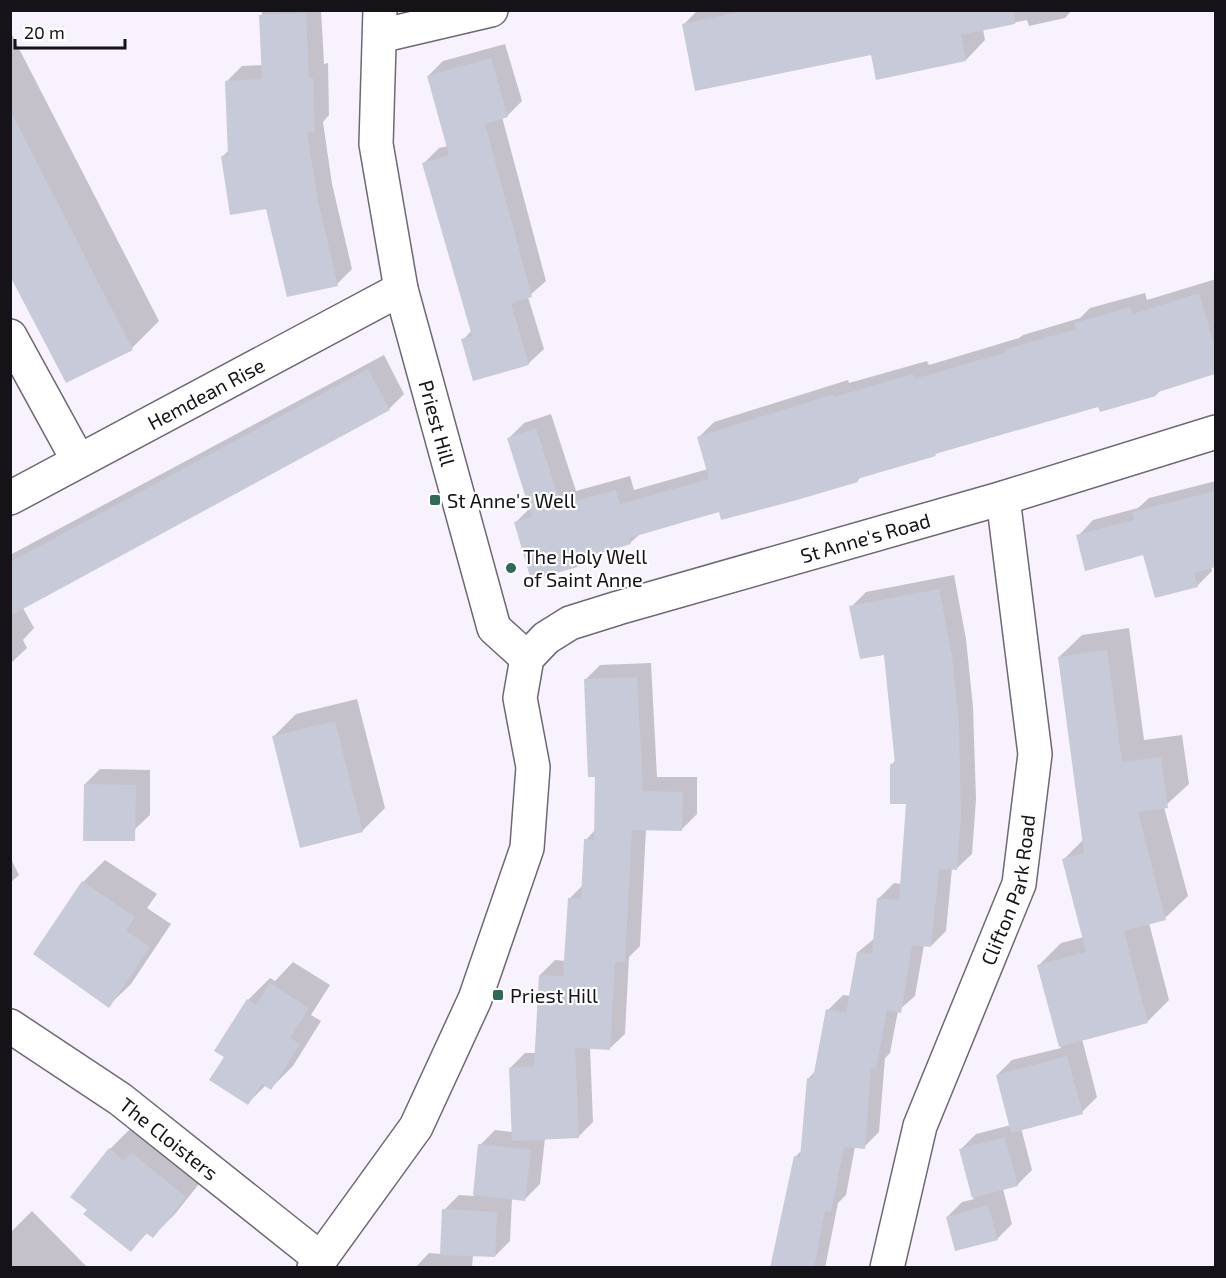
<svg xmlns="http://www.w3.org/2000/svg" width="1226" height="1278" font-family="'Exo 2',sans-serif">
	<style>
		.shadow { fill: #0003 }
		.building { fill: #c7cad8 }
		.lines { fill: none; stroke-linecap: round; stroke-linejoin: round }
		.minor-casing { stroke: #6d6874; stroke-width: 36 }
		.tertiary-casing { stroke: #6d6874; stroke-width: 36 }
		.minor { stroke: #fff; stroke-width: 33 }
		.tertiary { stroke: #fff; stroke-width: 33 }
		.poi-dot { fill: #2f6a55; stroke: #fff; stroke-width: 2 }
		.labels { text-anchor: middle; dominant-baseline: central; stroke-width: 4.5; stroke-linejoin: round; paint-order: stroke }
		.street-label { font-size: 20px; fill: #151318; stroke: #fff }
		.poi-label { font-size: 20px; fill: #151318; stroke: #fff; text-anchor: start }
	</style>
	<rect width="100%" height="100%" fill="#f7f2fd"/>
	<path class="shadow" d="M 262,10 L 321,10 L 324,64 L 328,63 L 329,115 L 323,122 L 332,184 L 352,269 L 337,284 L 222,157 L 229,150 L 227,81 L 242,66 L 263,65 Z
		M 698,10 L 1072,10 L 1065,18 L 1029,26 L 1027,20 L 983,29 L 985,40 L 966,60 L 872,53 L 683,25 Z
		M 10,31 L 159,321 L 132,348 L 10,271 Z
		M 505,44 L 522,101 L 507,116 L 502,117 L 546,281 L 528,297 L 544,349 L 528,364 L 463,340 L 472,330 L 424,163 L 439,148 L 448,146 L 428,76 L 443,61 Z
		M 1216,279 L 1216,373 L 1161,390 L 1156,395 L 1101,410 L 1099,405 L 863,475 L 857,481 L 720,510 L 640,534 L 630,543 L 588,555 L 577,566 L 516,522 L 531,507 L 509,438 L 524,423 L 551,414 L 576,491 L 630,476 L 634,490 L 708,469 L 699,437 L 714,422 L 848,380 L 849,383 L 927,361 L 929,365 L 1019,338 L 1023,335 L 1080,318 L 1090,308 L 1145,293 L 1147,300 Z
		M 384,355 L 404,394 L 389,409 L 23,608 L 34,628 L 23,640 L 27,648 L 10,664 L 10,555 Z
		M 1216,481 L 1216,566 L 1211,567 L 1212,571 L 1197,586 L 1144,553 L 1078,536 L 1093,520 L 1138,508 L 1149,498 Z
		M 954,575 L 966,639 L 973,707 L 976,799 L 972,854 L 956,869 L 952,868 L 946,931 L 931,946 L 924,945 L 915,996 L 898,1011 L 890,1053 L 885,1058 L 879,1132 L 864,1147 L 855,1147 L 846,1195 L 838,1203 L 825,1268 L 772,1268 L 795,1157 L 802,1150 L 808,1079 L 816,1070 L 828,1010 L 843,995 L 851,996 L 858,952 L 875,938 L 879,898 L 894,883 L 901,884 L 907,803 L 891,765 L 896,760 L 885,653 L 851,607 L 866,592 Z
		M 1129,628 L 1144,740 L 1182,735 L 1189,784 L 1164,807 L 1188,896 L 1165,918 L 1149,923 L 1169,1000 L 1147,1022 L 1082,1039 L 1097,1097 L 1082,1112 L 1021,1128 L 1032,1170 L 1017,1185 L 1003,1189 L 1012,1224 L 997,1239 L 947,1217 L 962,1202 L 974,1199 L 961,1149 L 976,1134 L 1011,1125 L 997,1075 L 1012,1060 L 1061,1048 L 1039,965 L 1061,943 L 1084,937 L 1064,859 L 1084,839 L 1059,657 L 1082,635 Z
		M 651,663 L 657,777 L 697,777 L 697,814 L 682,829 L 646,829 L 640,946 L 629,957 L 625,1034 L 609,1049 L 590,1047 L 593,1122 L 578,1137 L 545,1138 L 540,1184 L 525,1199 L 512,1198 L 510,1241 L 495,1256 L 473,1255 L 472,1268 L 415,1268 L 429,1253 L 442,1254 L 444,1210 L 459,1195 L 474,1196 L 480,1145 L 495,1130 L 513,1132 L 510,1068 L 525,1053 L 536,1053 L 540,975 L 555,960 L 566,961 L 570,898 L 583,885 L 586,840 L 595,830 L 596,775 L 585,680 L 600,665 Z
		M 357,699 L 385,808 L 362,831 L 273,737 L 296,714 Z
		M 100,769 L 150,770 L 150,815 L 134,830 L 85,784 Z
		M 10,857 L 19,875 L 10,883 Z
		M 105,860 L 157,894 L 147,908 L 171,924 L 131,984 L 108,1006 L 83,882 Z
		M 293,962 L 330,985 L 311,1015 L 321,1021 L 293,1066 L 271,1088 L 266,1085 L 248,1103 L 226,1056 L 248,1000 L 270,978 L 275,981 Z
		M 132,1127 L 207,1174 L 175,1214 L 153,1236 L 148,1232 L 131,1250 L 89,1209 L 110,1149 Z
		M 32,1211 L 88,1268 L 10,1268 L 10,1233 Z"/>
	<path class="building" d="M 749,10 L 1014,10 L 1015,24 L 961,35 L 966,61 L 876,80 L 871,55 L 695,91 L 682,24 Z
		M 306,13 L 309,78 L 313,78 L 315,132 L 307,132 L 318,200 L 338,286 L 287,297 L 266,209 L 230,215 L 221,156 L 228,155 L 225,81 L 262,79 L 259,15 Z
		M 491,58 L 508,117 L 485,124 L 532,297 L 511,303 L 529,365 L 473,381 L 461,339 L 472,336 L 422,163 L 449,155 L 427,76 Z
		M 10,110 L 133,350 L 66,383 L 10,276 Z
		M 1199,293 L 1215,347 L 1215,374 L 1155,393 L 1156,396 L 1100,412 L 1098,407 L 935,454 L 936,456 L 857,479 L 858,482 L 797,500 L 721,520 L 719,512 L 629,538 L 631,544 L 576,560 L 578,567 L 531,580 L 514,522 L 532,517 L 507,438 L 536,428 L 561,505 L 616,490 L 620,504 L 709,479 L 697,437 L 833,394 L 834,397 L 913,374 L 914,379 L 1007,352 L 1006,349 L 1076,329 L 1074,323 L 1130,307 L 1133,314 Z
		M 368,369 L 390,410 L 10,616 L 10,562 Z
		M 1215,491 L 1215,567 L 1194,573 L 1198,587 L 1155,598 L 1143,555 L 1085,571 L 1076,535 L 1134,520 L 1132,512 Z
		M 939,589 L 952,655 L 959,723 L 961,815 L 957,870 L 939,869 L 931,947 L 912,945 L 901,1013 L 887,1010 L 876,1069 L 871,1068 L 865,1149 L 844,1147 L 831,1212 L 825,1211 L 814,1268 L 770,1268 L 794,1156 L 800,1158 L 807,1078 L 813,1078 L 826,1009 L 846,1013 L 857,952 L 872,954 L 877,898 L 899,900 L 906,804 L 890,804 L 890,764 L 895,764 L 884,655 L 860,659 L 849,606 Z
		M 1107,650 L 1122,762 L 1161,757 L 1168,808 L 1138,812 L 1166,920 L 1124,931 L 1148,1023 L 1059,1047 L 1037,965 L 1086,952 L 1062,859 L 1084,853 L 1058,657 Z
		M 637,677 L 643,791 L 683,792 L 682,831 L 632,830 L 625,962 L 615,962 L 610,1050 L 575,1048 L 579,1138 L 512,1141 L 509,1068 L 534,1066 L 539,975 L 563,976 L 568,898 L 581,899 L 584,839 L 594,840 L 595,777 L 588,777 L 584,679 Z
		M 335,721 L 363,832 L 300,848 L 272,736 Z
		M 84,784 L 136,785 L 135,841 L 83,841 Z
		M 82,881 L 135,917 L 126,931 L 150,947 L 109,1008 L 33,954 Z
		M 270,983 L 309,1008 L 290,1038 L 300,1044 L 271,1090 L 262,1084 L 248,1105 L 209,1080 L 224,1057 L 214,1051 L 247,999 L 256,1005 Z
		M 1067,1056 L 1083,1114 L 1011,1133 L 996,1075 Z
		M 1005,1137 L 1018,1186 L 972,1198 L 959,1149 Z
		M 478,1144 L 531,1150 L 525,1201 L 473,1195 Z
		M 109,1148 L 124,1161 L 131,1152 L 186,1197 L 153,1238 L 146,1233 L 131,1252 L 83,1214 L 87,1210 L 70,1197 Z
		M 988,1205 L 998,1240 L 955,1251 L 946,1217 Z
		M 442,1209 L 497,1212 L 495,1257 L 440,1255 Z"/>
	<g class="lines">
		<g class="minor-casing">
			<g id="minor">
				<path d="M 380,36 L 491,10"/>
				<path d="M 10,336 L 78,460"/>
				<path id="s1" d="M 10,498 L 401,289"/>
				<path id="s2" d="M 10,1026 L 120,1099 L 321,1259"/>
				<path id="s3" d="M 887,1268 L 920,1126 L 1019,884 L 1035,754 L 1003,498"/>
			</g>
		</g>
		<g class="tertiary-casing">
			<g id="tertiary">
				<path id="s4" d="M 380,10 L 376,144 L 401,289 L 494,628 L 527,658"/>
				<path id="s5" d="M 314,1268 L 416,1127 L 475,999 L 527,848 L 533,767 L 520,698 L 527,658 L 546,638 L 570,623 L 618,608 L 1003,498 L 1216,432"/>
			</g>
		</g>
		<use href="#minor" class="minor"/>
		<use href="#tertiary" class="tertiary"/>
	</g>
	<g class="poi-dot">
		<rect x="429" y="494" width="12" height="12" rx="3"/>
		<circle cx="511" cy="568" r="6"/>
		<rect x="492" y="989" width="12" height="12" rx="3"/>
	</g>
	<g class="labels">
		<g class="street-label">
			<text stroke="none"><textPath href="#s1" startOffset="222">Hemdean Rise</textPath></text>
			<text stroke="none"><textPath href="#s4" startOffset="420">Priest Hill</textPath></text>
			<text stroke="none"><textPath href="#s5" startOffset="1030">St Anne's Road</textPath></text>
			<text stroke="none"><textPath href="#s3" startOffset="399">Clifton Park Road</textPath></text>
			<text stroke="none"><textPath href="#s2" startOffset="195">The Cloisters</textPath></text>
		</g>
		<g class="poi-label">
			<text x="447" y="500">St Anne's Well</text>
			<text x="523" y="556">The Holy Well<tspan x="523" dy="23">of Saint Anne</tspan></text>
			<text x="510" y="995">Priest Hill</text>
		</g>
	</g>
	<rect width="1226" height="1278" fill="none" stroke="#151318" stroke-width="24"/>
	<path d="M15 39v9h110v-9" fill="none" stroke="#151318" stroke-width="3"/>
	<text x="24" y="39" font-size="18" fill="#151318" stroke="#ffffff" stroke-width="4.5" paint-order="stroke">20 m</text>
</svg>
